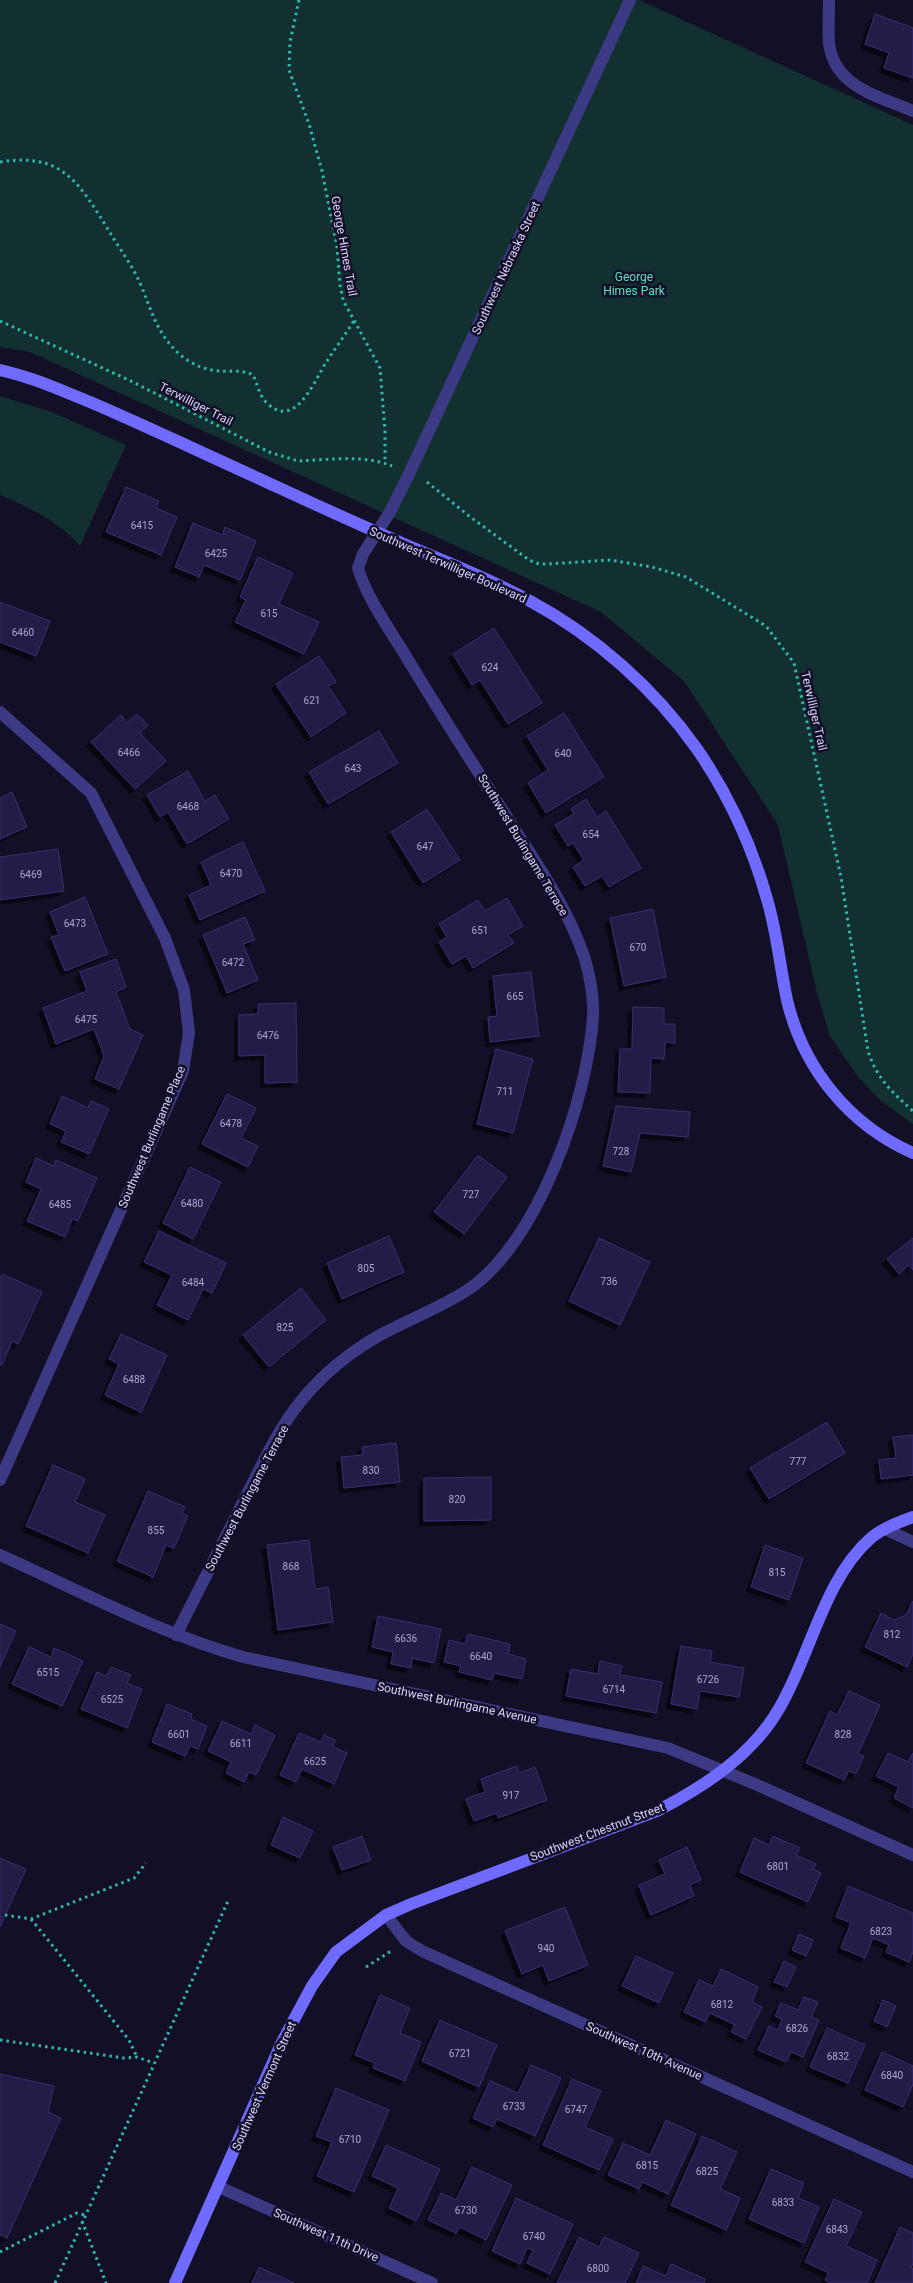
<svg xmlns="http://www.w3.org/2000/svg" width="913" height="2283" font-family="Roboto,sans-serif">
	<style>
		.green { fill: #12302f }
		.building { fill: #241b47; stroke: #3b2d73; filter: url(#shadow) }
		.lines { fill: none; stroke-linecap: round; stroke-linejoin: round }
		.path { stroke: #2fb8b0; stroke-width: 3; stroke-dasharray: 2.5 4; stroke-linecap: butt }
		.street { stroke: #3d3a85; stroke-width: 12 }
		.secondary { stroke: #6f6bff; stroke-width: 12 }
		.labels { text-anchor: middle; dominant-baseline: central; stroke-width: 5; stroke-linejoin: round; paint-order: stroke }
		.number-label { font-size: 10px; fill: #aca6d1 }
		.street-label { font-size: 12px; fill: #d9d4ff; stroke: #130f26 }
		.park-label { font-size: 12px; fill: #5fe0c0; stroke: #130f26 }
	</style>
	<defs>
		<filter id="shadow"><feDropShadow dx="-4.5" dy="4.5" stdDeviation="0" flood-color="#0009"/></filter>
	</defs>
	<rect width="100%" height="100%" fill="#130f26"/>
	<path class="green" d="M 0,0 L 639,0 L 913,125 L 913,1124 L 881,1101 L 858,1077 L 830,1036 L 817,993 L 778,825 L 684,681 L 601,612 L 30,352 L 0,347 Z
		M 0,396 L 52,412 L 126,445 L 80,546 C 60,522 28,507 0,495 Z"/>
	<path class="building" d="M 875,14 L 913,28 L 913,78 L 884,68 L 889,53 L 865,44 Z
		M 126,487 L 159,501 L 156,508 L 177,517 L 161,555 L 106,532 Z
		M 193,523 L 222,535 L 225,527 L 256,541 L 240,580 L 204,565 L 199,577 L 175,567 Z
		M 258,557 L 293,573 L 279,604 L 319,622 L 304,654 L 235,622 L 246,600 L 240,597 Z
		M 0,602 L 50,621 L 36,656 L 0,642 Z
		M 494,628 L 542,703 L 508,724 L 480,680 L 472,685 L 453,654 Z
		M 319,656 L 336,682 L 328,686 L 346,713 L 311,737 L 276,684 Z
		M 564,713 L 604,777 L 546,813 L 528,783 L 548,770 L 527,736 Z
		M 137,714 L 148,725 L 140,733 L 166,761 L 135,789 L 91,742 L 121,715 L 127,723 Z
		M 379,731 L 398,763 L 328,804 L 309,772 Z
		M 188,771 L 205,801 L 215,795 L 229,819 L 187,844 L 168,812 L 160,817 L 147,795 Z
		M 12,792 L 27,827 L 0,839 L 0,798 Z
		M 586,799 L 597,817 L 606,811 L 641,868 L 609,887 L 602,876 L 585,886 L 573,867 L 584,860 L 573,843 L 568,846 L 555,825 L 574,814 L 571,809 Z
		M 427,809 L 460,860 L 423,883 L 391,832 Z
		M 243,842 L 265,891 L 200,920 L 189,895 L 211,885 L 201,862 Z
		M 58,849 L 64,891 L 0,900 L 0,857 Z
		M 85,897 L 108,954 L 65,971 L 51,937 L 59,935 L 50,912 Z
		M 507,898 L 523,926 L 508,935 L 514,943 L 473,968 L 466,956 L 452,964 L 439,942 L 447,937 L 439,924 L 478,900 L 485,911 Z
		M 653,909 L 666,977 L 624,986 L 610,918 Z
		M 245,917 L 255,940 L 243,944 L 258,980 L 227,993 L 203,935 Z
		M 116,959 L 126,987 L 116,992 L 130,1029 L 143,1035 L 119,1089 L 95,1079 L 104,1056 L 94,1029 L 56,1044 L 43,1008 L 87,991 L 80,972 Z
		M 531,972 L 539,1036 L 490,1042 L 488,1017 L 497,1016 L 493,976 Z
		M 296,1003 L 297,1082 L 265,1083 L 265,1055 L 239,1056 L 239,1015 L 258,1014 L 258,1004 Z
		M 633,1007 L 664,1008 L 664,1024 L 675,1024 L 675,1043 L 665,1042 L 664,1059 L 651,1058 L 650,1093 L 618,1092 L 620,1049 L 632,1049 Z
		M 496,1049 L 533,1059 L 513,1133 L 477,1124 Z
		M 227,1094 L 256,1108 L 241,1138 L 258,1146 L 248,1167 L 202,1144 Z
		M 62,1096 L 88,1108 L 91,1101 L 109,1109 L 89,1154 L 61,1142 L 66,1131 L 50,1124 Z
		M 616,1106 L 690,1112 L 688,1137 L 640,1133 L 631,1172 L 603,1166 Z
		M 478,1155 L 507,1177 L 464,1234 L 434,1212 Z
		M 36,1158 L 54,1166 L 56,1160 L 97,1178 L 78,1221 L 72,1219 L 65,1237 L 27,1221 L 41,1189 L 26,1182 Z
		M 190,1167 L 221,1182 L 193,1239 L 163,1223 Z
		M 159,1231 L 226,1263 L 212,1293 L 203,1289 L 188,1320 L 157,1305 L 172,1275 L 144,1262 Z
		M 389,1236 L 404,1272 L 342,1299 L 327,1263 Z
		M 599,1238 L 650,1262 L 620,1325 L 569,1301 Z
		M 913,1238 L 913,1270 L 909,1265 L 899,1274 L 887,1259 Z
		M 2,1274 L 42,1292 L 18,1344 L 12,1341 L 2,1365 L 0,1365 L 0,1278 Z
		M 301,1288 L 326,1320 L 269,1367 L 243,1335 Z
		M 121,1334 L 167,1355 L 141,1412 L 105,1395 L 119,1364 L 109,1359 Z
		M 827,1422 L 845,1453 L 769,1499 L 750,1468 Z
		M 913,1435 L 913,1475 L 881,1479 L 879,1460 L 896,1458 L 893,1437 Z
		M 396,1443 L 400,1482 L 344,1488 L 341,1457 L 363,1455 L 362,1447 Z
		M 53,1465 L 85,1479 L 75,1502 L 105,1515 L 88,1553 L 26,1526 Z
		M 491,1477 L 491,1520 L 424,1521 L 424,1478 Z
		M 148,1491 L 185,1507 L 182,1513 L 188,1516 L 174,1548 L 166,1545 L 153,1577 L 117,1561 Z
		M 309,1540 L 315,1589 L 328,1587 L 333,1622 L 278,1630 L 267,1545 Z
		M 765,1545 L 803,1558 L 789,1600 L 751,1587 Z
		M 913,1601 L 913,1654 L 907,1667 L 865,1647 L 881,1613 L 894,1620 L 906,1615 Z
		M 378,1616 L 441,1629 L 434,1663 L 412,1658 L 411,1668 L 391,1664 L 393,1652 L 372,1647 Z
		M 0,1624 L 16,1631 L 0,1667 Z
		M 468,1634 L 510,1644 L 508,1654 L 526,1659 L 522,1679 L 494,1673 L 492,1680 L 459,1672 L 461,1666 L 444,1662 L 449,1640 L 465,1644 Z
		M 681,1646 L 712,1651 L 710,1662 L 744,1668 L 739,1697 L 700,1691 L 697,1709 L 671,1704 Z
		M 29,1647 L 51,1657 L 54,1648 L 83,1661 L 62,1706 L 12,1684 Z
		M 600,1661 L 622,1666 L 620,1675 L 662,1682 L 656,1713 L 566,1696 L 571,1669 L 598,1674 Z
		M 111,1667 L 131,1675 L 127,1683 L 142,1689 L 127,1728 L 81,1709 L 97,1672 L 106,1676 Z
		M 849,1691 L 880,1705 L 858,1754 L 864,1756 L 856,1774 L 849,1771 L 844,1780 L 806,1763 L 830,1711 L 837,1715 Z
		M 167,1704 L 192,1714 L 191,1719 L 207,1726 L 198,1749 L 190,1746 L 185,1756 L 152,1742 Z
		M 222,1721 L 251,1734 L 255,1725 L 275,1735 L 256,1775 L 249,1772 L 244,1782 L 226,1773 L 231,1762 L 208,1751 Z
		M 299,1733 L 321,1742 L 324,1735 L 335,1740 L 333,1747 L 347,1753 L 334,1784 L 302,1769 L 296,1782 L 280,1775 Z
		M 888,1753 L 908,1762 L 913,1753 L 913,1808 L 894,1798 L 899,1787 L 876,1776 Z
		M 517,1766 L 519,1773 L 535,1767 L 547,1800 L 498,1818 L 497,1813 L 474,1821 L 466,1799 L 485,1792 L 481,1779 Z
		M 283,1817 L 313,1831 L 300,1858 L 271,1845 Z
		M 362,1836 L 371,1860 L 342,1870 L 333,1847 Z
		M 773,1836 L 800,1848 L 796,1855 L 816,1864 L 813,1869 L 821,1873 L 808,1902 L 740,1872 L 754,1838 L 769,1845 Z
		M 687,1847 L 701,1880 L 690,1885 L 694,1896 L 651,1915 L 639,1885 L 665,1874 L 659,1860 Z
		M 0,1858 L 26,1869 L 0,1927 Z
		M 848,1886 L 913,1913 L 913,1952 L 909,1962 L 886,1952 L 889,1945 L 873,1938 L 865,1958 L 841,1948 L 851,1923 L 836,1917 Z
		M 565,1907 L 588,1965 L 549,1981 L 543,1965 L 522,1974 L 505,1931 Z
		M 799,1934 L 813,1940 L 806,1956 L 792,1950 Z
		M 636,1956 L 673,1973 L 659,2003 L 622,1986 Z
		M 784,1961 L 796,1967 L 787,1987 L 774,1982 Z
		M 721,1969 L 758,1987 L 752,2002 L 762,2007 L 746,2039 L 731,2032 L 735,2025 L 710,2013 L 705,2022 L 684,2012 L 699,1980 L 713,1986 Z
		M 380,1995 L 410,2008 L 400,2033 L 421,2042 L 405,2081 L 373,2068 L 375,2063 L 355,2055 Z
		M 804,1997 L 818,2002 L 811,2017 L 819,2020 L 803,2057 L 791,2052 L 786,2062 L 758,2050 L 769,2026 L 778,2030 L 782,2019 L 775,2016 L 781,2003 L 798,2010 Z
		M 883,2000 L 896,2006 L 887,2027 L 874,2021 Z
		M 440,2020 L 497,2045 L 479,2087 L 422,2061 Z
		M 827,2028 L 865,2045 L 848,2083 L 810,2067 Z
		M 882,2052 L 913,2066 L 913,2084 L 903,2107 L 865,2090 Z
		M 531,2065 L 561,2078 L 535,2136 L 497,2119 L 493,2127 L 473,2118 L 490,2081 L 518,2093 Z
		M 0,2074 L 54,2086 L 48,2112 L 61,2118 L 7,2238 L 0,2235 Z
		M 572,2079 L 601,2091 L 585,2127 L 613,2139 L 599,2170 L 543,2145 Z
		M 336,2088 L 389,2110 L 354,2192 L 317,2176 L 332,2142 L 316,2136 Z
		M 666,2120 L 696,2134 L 668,2194 L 642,2182 L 639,2189 L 608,2175 L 623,2143 L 650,2155 Z
		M 702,2136 L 737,2152 L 720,2189 L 740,2198 L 726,2230 L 671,2205 Z
		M 386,2145 L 440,2169 L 416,2221 L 389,2208 L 398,2188 L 372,2176 Z
		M 472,2167 L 512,2185 L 486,2240 L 460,2227 L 456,2233 L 428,2220 L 441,2193 L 456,2200 Z
		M 771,2169 L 804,2183 L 798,2198 L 819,2207 L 804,2243 L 749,2219 Z
		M 516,2198 L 573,2224 L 550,2274 L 527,2263 L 533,2250 L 527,2248 L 520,2264 L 492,2251 Z
		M 834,2199 L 862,2212 L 846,2246 L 877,2260 L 867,2283 L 830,2283 L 825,2280 L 829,2273 L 805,2262 Z
		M 900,2227 L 913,2233 L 913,2263 L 911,2268 L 913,2269 L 913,2283 L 875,2283 Z
		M 579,2237 L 599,2247 L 604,2237 L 639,2253 L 625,2283 L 557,2283 Z
		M 671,2264 L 705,2279 L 704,2283 L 636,2283 L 643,2266 L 666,2276 Z
		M 259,2267 L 294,2283 L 252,2283 Z"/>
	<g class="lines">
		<path class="path" d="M 299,0 L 290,42 L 289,70 L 309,124 L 322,171 L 337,247 L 340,285 L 343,300 L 380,368 L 385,431 L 385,463
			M 0,162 C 63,152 79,183 109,231 C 119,248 132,265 140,283 C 152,311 155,330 178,353 C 189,363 204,370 219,371 C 230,372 242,369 253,375 C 258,385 259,397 269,405 C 297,429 316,377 327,361 C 336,347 346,334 355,319
			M 0,321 L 133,382 L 269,452 L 298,461 C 327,460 364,454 392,466
			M 427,482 L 469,516 L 529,560 L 539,564 L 548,564 L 610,560 L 652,567 L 686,577 L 766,626 L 794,663 L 841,877 L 868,1051 C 877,1079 892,1092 913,1111
			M 5,1915 L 31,1919 L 134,1878 L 146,1863
			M 31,1919 L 129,2040 L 137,2057
			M 366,1967 L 391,1951
			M 0,2040 L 124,2058 L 137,2057 L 154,2063
			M 82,2221 L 106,2283
			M 0,2252 L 77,2213 L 85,2215
			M 55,2283 L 228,1901"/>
		<path class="street" d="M 829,0 C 829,14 828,29 829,43 C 834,87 878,96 913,111
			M 0,712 L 91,793 L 165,938 L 184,990 L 189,1033 L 183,1071 L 0,1480
			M 885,1529 L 913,1542
			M 0,1555 C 80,1591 159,1633 243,1657 L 668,1748 L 755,1784 L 913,1855
			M 176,1635 C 199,1589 223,1543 246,1496 C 262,1465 278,1429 301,1401 C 322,1375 350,1352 380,1335 C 408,1320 439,1308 466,1291 C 538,1245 588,1098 593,1016 C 594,997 590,977 585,959 C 569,911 541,870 514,828 C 477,770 439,712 404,653 C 389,629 365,594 358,568 L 363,554 L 390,512 L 409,474 L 630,0
			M 386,1915 L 406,1941 L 422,1951 L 913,2172
			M 219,2187 L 432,2283"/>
		<path class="secondary" d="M 0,370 C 32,377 60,390 90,402 C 144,425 196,450 249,474 C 297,496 346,519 395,540 C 440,560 487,577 530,601 C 595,636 654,688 697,749 C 728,794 752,846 767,899 C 777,933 780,967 787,1000 C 803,1068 849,1125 913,1153
			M 175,2283 L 282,2042 L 312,1986 L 336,1952 L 386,1915 L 411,1904 L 657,1811 C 705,1786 753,1755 780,1707 C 811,1654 824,1578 872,1537 C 883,1528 899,1522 913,1517"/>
	</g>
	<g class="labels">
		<g class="number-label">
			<text x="142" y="525">6415</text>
			<text x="216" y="553">6425</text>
			<text x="269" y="613">615</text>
			<text x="23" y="632">6460</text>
			<text x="490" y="667">624</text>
			<text x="312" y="700">621</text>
			<text x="129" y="752">6466</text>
			<text x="563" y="753">640</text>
			<text x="353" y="768">643</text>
			<text x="188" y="806">6468</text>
			<text x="591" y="834">654</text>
			<text x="425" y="846">647</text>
			<text x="231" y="873">6470</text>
			<text x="31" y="874">6469</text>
			<text x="75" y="923">6473</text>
			<text x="480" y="930">651</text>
			<text x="638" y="947">670</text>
			<text x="233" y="962">6472</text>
			<text x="515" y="996">665</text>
			<text x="86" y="1019">6475</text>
			<text x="268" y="1035">6476</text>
			<text x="505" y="1091">711</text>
			<text x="231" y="1123">6478</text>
			<text x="621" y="1151">728</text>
			<text x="471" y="1194">727</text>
			<text x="192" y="1203">6480</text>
			<text x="60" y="1204">6485</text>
			<text x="366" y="1268">805</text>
			<text x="609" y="1281">736</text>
			<text x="193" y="1282">6484</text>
			<text x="285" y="1327">825</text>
			<text x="134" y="1379">6488</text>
			<text x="798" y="1461">777</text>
			<text x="371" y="1470">830</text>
			<text x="457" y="1499">820</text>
			<text x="156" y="1530">855</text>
			<text x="291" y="1566">868</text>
			<text x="777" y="1572">815</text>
			<text x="892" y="1634">812</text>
			<text x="406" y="1638">6636</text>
			<text x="481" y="1656">6640</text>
			<text x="48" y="1672">6515</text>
			<text x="708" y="1679">6726</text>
			<text x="614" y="1689">6714</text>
			<text x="112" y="1699">6525</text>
			<text x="179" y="1734">6601</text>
			<text x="843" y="1734">828</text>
			<text x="241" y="1743">6611</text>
			<text x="315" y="1761">6625</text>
			<text x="511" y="1795">917</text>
			<text x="778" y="1866">6801</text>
			<text x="881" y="1931">6823</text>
			<text x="546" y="1948">940</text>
			<text x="722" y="2004">6812</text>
			<text x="797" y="2028">6826</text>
			<text x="460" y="2053">6721</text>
			<text x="838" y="2056">6832</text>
			<text x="892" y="2075">6840</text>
			<text x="514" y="2106">6733</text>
			<text x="576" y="2109">6747</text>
			<text x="350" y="2139">6710</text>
			<text x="647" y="2165">6815</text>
			<text x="707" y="2171">6825</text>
			<text x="783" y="2202">6833</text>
			<text x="466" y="2210">6730</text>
			<text x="837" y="2229">6843</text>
			<text x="534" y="2236">6740</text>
			<text x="598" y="2268">6800</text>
		</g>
		<g class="street-label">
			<text transform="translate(344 246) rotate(80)">George Himes Trail</text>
			<text transform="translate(506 268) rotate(-65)">Southwest Nebraska Street</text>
			<text transform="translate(196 404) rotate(27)">Terwilliger Trail</text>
			<text transform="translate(448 565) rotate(24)">Southwest Terwilliger Boulevard</text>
			<text transform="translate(814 711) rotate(77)">Terwilliger Trail</text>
			<text transform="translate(523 845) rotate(59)">Southwest Burlingame Terrace</text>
			<text transform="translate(152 1137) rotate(-67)">Southwest Burlingame Place</text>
			<text transform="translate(247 1498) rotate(-62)">Southwest Burlingame Terrace</text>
			<text transform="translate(457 1703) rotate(12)">Southwest Burlingame Avenue</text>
			<text transform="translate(597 1832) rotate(-21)">Southwest Chestnut Street</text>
			<text transform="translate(644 2051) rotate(24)">Southwest 10th Avenue</text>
			<text transform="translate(264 2086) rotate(-66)">Southwest Vermont Street</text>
			<text transform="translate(326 2235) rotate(24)">Southwest 11th Drive</text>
		</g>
		<g class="park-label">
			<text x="634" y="277">George<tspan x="634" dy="14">Himes Park</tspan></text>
		</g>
	</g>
</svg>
